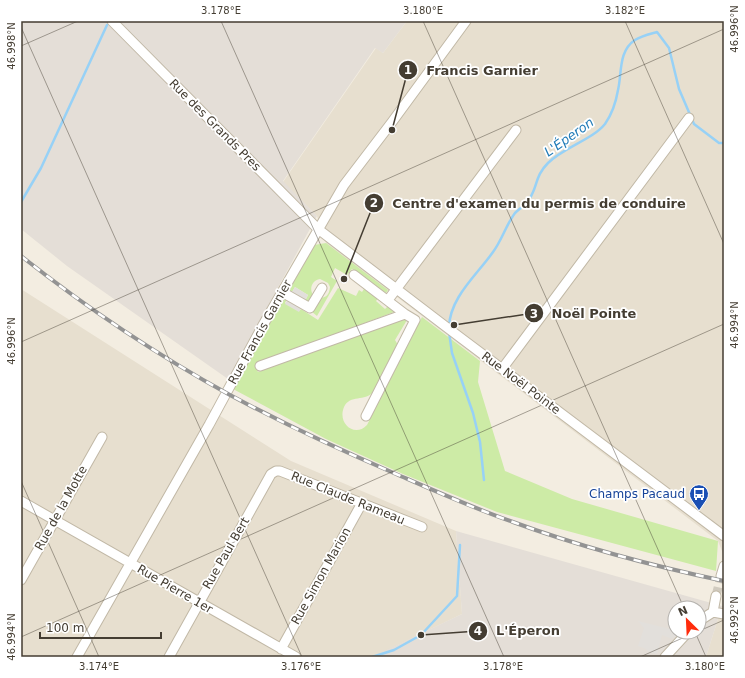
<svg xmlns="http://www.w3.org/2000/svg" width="745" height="678" font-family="'DejaVu Sans',sans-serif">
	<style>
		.residential { fill: #e7dfcf }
		.industrial { fill: #e4ded7; fill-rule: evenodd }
		.green { fill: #cdeba6 }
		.parking { fill: #e2dfdb }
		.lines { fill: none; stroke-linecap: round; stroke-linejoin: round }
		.stream { stroke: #97d1f6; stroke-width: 2.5 }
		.minor-tunnel { stroke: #d0cabe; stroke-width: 9; stroke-dasharray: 9 4.5; stroke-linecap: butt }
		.minor-casing { stroke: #c1b8a6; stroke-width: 11 }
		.minor { stroke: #fff; stroke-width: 9 }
		.rail-casing { stroke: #939393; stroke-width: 4 }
		.rail { stroke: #fff; stroke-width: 2.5; stroke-dasharray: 8; stroke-linecap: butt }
		.ticks { fill: none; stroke: #443d32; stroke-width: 1; stroke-opacity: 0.45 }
		.labels { text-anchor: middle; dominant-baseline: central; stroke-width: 3.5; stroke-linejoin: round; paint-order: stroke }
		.street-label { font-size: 12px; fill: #443d32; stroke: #fff }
		.transit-label { font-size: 12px; fill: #164399; stroke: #fff; text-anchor: end }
		.water-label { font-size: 13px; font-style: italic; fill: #227cb8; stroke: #fff }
		.leader { fill: none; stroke: #443d32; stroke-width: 1.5 }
		.callout-dot { fill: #443d32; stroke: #fff; stroke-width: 1.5 }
		.mark-label { font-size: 12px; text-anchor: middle; font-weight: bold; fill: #fff }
		.callout-label { font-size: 13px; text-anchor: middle; font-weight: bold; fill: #443d32; stroke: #fff; stroke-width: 3.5; stroke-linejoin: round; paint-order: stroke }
		.neatline { fill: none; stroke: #443d32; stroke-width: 1.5 }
		.ticks-label { font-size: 10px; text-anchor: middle; fill: #443d32 }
	</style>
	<rect width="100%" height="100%" fill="#f3ede1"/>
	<path class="residential" d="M 407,21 L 724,21 L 724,556 L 718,541 L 326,243 L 317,216 L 283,182 L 376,48 L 383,53 Z
		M 21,289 L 291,461 L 456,531 L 462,614 L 377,655 L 377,657 L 21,657 Z
		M 722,606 L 724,606 L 724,657 L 706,657 Z"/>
	<path class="industrial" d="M 21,21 L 407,21 L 383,53 L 375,48 L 283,181 L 317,216 L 228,379 L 67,266 L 21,229 Z
		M 456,531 L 722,606 L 706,657 L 377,657 L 376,655 L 462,614 ZM 675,608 L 699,608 L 699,632 L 675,632 Z"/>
	<path class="green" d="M 326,243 L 388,290 L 386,293 L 352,269 L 347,275 L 335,268 L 331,277 L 337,281 L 317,316 L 311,311 L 318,299 C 326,297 329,296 330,287 L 328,283 L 320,279 C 312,280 309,289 313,295 L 309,303 L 305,301 L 308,295 L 295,287 L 292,292 L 289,290 L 314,245 Z
		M 366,286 L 380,296 L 376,301 L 385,309 L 390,304 L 399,310 L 255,365 L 258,372 L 402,319 L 407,320 L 395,340 L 398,345 C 392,356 386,367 380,378 C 378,383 376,389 373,392 C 365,402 350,394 344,407 C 337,424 355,438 367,425 L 422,317 L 480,361 L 478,382 L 505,471 L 572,499 L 718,541 L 716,571 L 497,512 L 403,474 L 326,439 L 233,389 L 284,298 L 287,299 L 285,303 L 299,311 L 301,309 L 318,320 L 338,288 L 356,296 L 359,290 L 362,292 Z"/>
	<path class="parking" d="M 295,287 L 308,295 L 299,312 L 285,304 Z
		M 638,621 L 674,630 L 675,628 L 675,632 L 679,632 L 672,639 L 662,635 L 657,654 L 651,653 L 644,648 L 638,646 L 644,628 Z"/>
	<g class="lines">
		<path class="stream" d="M 21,202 L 41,168 L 107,25
			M 449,327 C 450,297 477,275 493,252 C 502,240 506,225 515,213 C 520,208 527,204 530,198 C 538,185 535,176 548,163 C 564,147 592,140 605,124 C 612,114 616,102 618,90 C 622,74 618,51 635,40 C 641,36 650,34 657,32 L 669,48 L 679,89 L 694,124 L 719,143 L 724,143
			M 449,332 L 452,353 L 473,413 L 480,442 L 484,480
			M 372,657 L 394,650 L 421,635 L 457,596 L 460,545"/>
		<path class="minor-tunnel" d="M 716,596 L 721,576"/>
		<g class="minor-casing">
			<path id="minor" d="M 112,21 L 318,229 L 445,326 L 724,536
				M 354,275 L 405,314
				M 282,292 L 310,308 L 322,288
				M 388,300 L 516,130
				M 260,366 L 405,314 L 415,320 L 366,416
				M 502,369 L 689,118
				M 21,501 L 296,657
				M 721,576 L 724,566
				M 21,580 L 102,437
				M 713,612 L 716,596
				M 713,612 L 724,614
				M 699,621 L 713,612
				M 281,649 L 362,503
				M 77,657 L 209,425 L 263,325 L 344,185 L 392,122 L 466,21
				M 169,657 L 271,474 L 276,471 L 280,471 L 422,527
				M 665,657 L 688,632"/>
		</g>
		<use href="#minor" class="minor"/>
		<g class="rail-casing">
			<path id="rail" d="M 21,256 C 87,308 157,355 230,395 C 284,424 340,450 396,474 C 435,491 473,508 513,522 C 581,547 653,566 724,581"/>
		</g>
		<use href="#rail" class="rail"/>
	</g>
	<path class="ticks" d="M 221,21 L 504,657M 423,21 L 684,608M 625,21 L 724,244M 21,27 L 302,657M 21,46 L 78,21M 21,342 L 724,29M 21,481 L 99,657M 699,631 L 724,620M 695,632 L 706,657M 21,637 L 724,324M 640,657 L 696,632"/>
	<defs>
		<g id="bus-pin" transform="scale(1)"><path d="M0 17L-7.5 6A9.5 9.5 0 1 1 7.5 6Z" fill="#1a4fb4" stroke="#fff"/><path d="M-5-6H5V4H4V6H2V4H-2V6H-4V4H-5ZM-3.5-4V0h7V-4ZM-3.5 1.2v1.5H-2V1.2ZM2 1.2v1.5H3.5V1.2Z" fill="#fff"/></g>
	</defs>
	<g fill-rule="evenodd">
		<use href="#bus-pin" x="699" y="494"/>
	</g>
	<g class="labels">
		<g class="street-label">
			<text transform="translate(215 125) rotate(45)">Rue des Grands Pres</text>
			<text transform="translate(260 332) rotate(-61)">Rue Francis Garnier</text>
			<text transform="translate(521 383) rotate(37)">Rue Noël Pointe</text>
			<text transform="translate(348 498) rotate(22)">Rue Claude Rameau</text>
			<text transform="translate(61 508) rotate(-61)">Rue de la Motte</text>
			<text transform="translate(226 553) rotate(-60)">Rue Paul Bert</text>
			<text transform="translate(321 576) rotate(-61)">Rue Simon Marion</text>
			<text transform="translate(175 589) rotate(30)">Rue Pierre 1er</text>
		</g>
		<g class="transit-label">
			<text x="685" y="494">Champs Pacaud</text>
		</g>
		<g class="water-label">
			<text transform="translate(569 137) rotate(-35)">L'Éperon</text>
		</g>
	</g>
	<path class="leader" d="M392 130L408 70M344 279L374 203M454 325L534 313M421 635L478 631"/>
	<g class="callout-dot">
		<circle cx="392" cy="130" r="4"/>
		<circle cx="344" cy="279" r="4"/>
		<circle cx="454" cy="325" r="4"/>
		<circle cx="421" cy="635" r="4"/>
		<circle cx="408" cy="70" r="10"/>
		<circle cx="374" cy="203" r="10"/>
		<circle cx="534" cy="313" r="10"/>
		<circle cx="478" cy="631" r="10"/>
	</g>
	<g class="mark-label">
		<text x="408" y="74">1</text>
		<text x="374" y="207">2</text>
		<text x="534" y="318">3</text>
		<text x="478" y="635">4</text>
	</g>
	<g class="callout-label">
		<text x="482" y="75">Francis Garnier</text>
		<text x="539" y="208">Centre d'examen du permis de conduire</text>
		<text x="594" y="318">Noël Pointe</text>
		<text x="528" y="635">L'Éperon</text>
	</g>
	<rect width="745" height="678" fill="none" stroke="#ffffff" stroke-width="44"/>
	<g transform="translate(687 620) rotate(336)"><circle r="19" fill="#ffffff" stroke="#b4b1ad"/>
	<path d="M0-3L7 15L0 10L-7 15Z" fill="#ff2c0c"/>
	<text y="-6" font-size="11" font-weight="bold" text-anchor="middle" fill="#443d32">N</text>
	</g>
	<path d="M40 632v6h121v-6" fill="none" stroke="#443d32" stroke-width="2"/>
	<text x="46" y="632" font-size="12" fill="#443d32" stroke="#ffffff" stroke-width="3" paint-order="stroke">100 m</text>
	<rect x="22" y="22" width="701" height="634" class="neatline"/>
	<g class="ticks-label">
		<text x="221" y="14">3.178°E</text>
		<text x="423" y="14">3.180°E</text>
		<text x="625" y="14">3.182°E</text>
		<text transform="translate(734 29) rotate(-90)" y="4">46.996°N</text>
		<text transform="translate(11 46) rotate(-90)" y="4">46.998°N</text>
		<text transform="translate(734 325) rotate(-90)" y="4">46.994°N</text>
		<text transform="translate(11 341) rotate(-90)" y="4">46.996°N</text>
		<text transform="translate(734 620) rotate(-90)" y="4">46.992°N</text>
		<text transform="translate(11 637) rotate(-90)" y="4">46.994°N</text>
		<text x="99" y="670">3.174°E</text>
		<text x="301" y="670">3.176°E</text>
		<text x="503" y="670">3.178°E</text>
		<text x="705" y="670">3.180°E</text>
	</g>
</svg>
